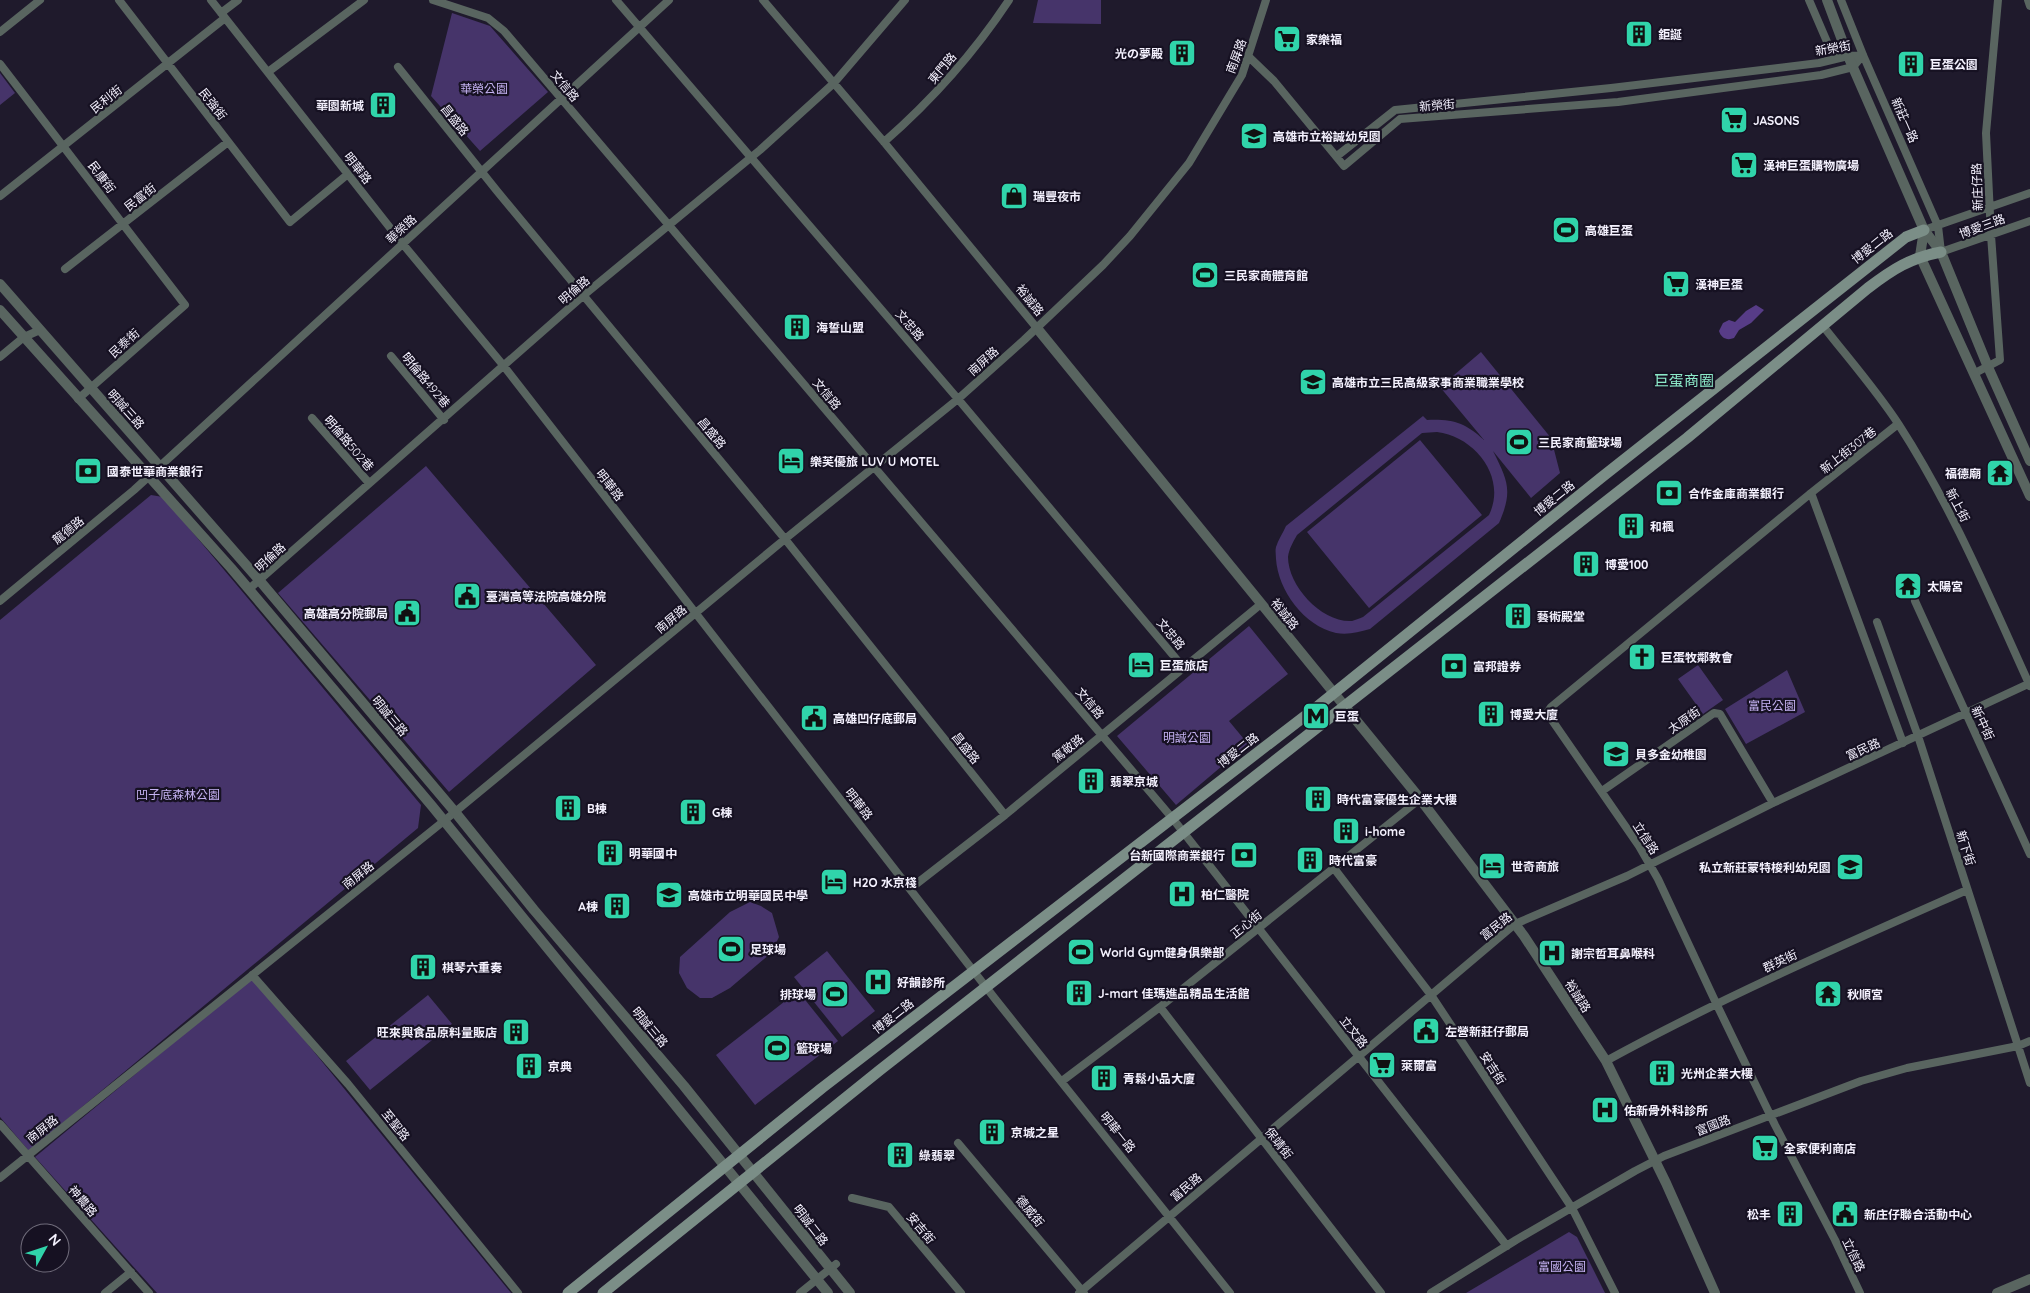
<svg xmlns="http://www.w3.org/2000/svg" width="2030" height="1293" font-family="Quicksand,'Noto Sans TC','Noto Sans JP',sans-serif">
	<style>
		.green { fill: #46346a; fill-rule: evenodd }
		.water { fill: #573c87 }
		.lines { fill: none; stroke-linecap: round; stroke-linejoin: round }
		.minor { stroke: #596560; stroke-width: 8 }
		.tertiary { stroke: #596560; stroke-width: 10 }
		.secondary { stroke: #7b8e87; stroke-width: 11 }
		.labels { text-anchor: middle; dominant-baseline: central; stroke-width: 4.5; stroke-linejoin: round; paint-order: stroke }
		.poi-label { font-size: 12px; font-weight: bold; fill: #f4f1fe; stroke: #161122; text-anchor: start }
		.street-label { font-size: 12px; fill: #f4f1fe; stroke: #161122 }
		.park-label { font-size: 12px; fill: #c5b2f2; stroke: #161122 }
		.quarter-label { font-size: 15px; fill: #8ce9c9; stroke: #161122 }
	</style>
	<rect width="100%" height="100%" fill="#1f1a2c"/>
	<path class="green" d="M 1038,0 L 1101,0 L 1101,24 L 1033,23 Z
		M 452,13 L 490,26 L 548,92 L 480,151 L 431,96 Z
		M 0,73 L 15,93 L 0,105 Z
		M 1481,352 L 1551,438 L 1560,473 L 1531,498 L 1493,451 C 1508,481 1513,491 1499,523 L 1370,629 C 1358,632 1349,635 1336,633 C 1304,626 1278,590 1276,559 C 1276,555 1275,551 1276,547 C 1278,540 1283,533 1286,526 L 1423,416 L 1427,420 C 1454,419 1465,423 1484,440 L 1440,387 ZM 1437,432 C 1476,437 1507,478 1489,515 L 1363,617 C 1360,618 1356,620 1352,621 C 1322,623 1288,586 1288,557 C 1289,549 1293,542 1297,535 L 1422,433 Z
		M 1420,440 L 1482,515 L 1369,608 L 1307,532 Z
		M 426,466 L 596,665 L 449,792 L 278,593 Z
		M 151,495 L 163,497 L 421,805 L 418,828 L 29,1151 L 0,1117 L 0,620 Z
		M 1249,626 L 1288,674 L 1229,721 L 1248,744 L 1176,805 L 1117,736 Z
		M 1698,665 L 1723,700 L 1703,714 L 1678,679 Z
		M 1787,670 L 1805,712 L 1746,744 L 1725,709 Z
		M 750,902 L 761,906 L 772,913 L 779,937 L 771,953 L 730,988 L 712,998 L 700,998 L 687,988 L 679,973 L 680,957 L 730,912 Z
		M 827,951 L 875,1011 L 842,1037 L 794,977 Z
		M 253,977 L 511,1293 L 157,1293 L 35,1157 Z
		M 798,991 L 838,1041 L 755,1105 L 716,1055 Z
		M 428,995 L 452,1024 L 370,1090 L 346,1061 Z
		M 1569,1232 L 1577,1237 L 1605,1293 L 1466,1293 Z"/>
	<path class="water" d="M 1756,305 L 1764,310 L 1751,323 L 1739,330 L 1734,338 C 1727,341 1721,338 1719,331 L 1723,323 L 1729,320 L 1735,322 L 1746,311 Z"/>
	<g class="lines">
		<path class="minor" d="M 119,0 L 290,222 L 348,174
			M 211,0 L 402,243 L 503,365 L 996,1000 L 1230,1293
			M 433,0 L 488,18 L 504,31 L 1173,819 L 1507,1246
			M 616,0 L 958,399 L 1183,667
			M 763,0 L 884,142 L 1036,327
			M 1809,0 L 1831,51 L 1845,55
			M 1841,0 L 1863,55 L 1938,226 L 1941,252 L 2030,221
			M 2028,0 L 2030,6
			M 221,13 L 238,0
			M 0,32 L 40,0
			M 1249,57 L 1274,81 L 1344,166 L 1400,119 L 1618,102 L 1821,75 L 1853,67 L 1863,55
			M 0,64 L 185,305 L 78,399
			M 398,67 L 497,191 L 785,539 L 1005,815
			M 268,72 L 364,0
			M 884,142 C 932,100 974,53 1009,0
			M 1337,156 L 1395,110 L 1611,88 L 1819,63 L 1848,56 L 1863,55
			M 0,196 L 225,18
			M 1924,230 L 2030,193
			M 65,269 L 228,142
			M 1823,326 C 1848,358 1877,391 1899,425 C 1952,507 1990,598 2030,686
			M 391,356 L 444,420
			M 0,357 L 24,337 L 40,330
			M 1975,373 L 2000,360 L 1991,235 L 1986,133 L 1998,0
			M 312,418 L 369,483
			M 1811,493 L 1903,743
			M 249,589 L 584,295 L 760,150 L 834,83 L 905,0
			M 0,601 L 134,490 L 669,0
			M 1915,601 L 2030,854
			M 1877,622 L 1918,736 L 2030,1083
			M 1602,791 L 1714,713 L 1720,714 L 1773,803
			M 1333,867 L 1431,995 L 1572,1208 L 1615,1293
			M 911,888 L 1005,815 L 1261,604
			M 252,975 L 348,1084 L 518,1293
			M 1160,1007 L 1381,1293
			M 1606,1061 C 1723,997 1845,944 1967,890
			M 1062,1081 L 1160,1007 L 1420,799
			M 0,1124 L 149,1293
			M 958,1143 L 1084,1293
			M 0,1178 L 455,812 L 785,539 L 958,399 L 1024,340 L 1103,265 L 1130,236 L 1189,163 L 1242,75 L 1266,0
			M 852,1198 L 889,1207 L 961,1293
			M 105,1293 L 131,1272
			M 800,1293 L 836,1264
			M 1079,1293 L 1515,924 L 1627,876 L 1773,803 L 2030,683
			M 1431,1293 L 1516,1240 L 1635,1171 L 1664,1156 L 1861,1081 L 1907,1068 L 2018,1046 L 2030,1041
			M 1860,1293 L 1835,1240 L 1775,1125 L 1716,1003 L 1658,879 L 1639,846 L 1547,713 L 1551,707 L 1811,493 L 1898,424"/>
		<path class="tertiary" d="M 1827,0 L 1848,56 L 1924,230 L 1941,252 L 1988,367 L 2030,461
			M 1924,230 L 1920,256 L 2030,496
			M 0,284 L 260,581 L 455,812 L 534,910 L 684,1086 L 850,1293
			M 0,310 L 231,568 L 432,806 L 828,1293
			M 1036,327 L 1417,795 L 1524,936 L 1606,1061 L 1666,1183 L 1715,1293
			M 1997,1293 L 2030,1279"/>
		<path class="secondary" d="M 568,1293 L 822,1088 L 1318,706 L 1602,477 L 1906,237 L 1924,230
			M 603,1293 L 880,1070 L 1687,438 L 1868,288 C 1893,269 1910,258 1941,252"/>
	</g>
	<defs>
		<g id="building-square" transform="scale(1.4375)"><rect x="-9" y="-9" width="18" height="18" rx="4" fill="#30d4aa" stroke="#161122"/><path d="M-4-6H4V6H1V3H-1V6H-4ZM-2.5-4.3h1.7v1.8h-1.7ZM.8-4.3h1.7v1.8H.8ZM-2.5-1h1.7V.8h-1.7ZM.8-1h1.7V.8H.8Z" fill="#111"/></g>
		<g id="supermarket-square" transform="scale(1.4375)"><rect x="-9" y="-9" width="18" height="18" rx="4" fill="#30d4aa" stroke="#161122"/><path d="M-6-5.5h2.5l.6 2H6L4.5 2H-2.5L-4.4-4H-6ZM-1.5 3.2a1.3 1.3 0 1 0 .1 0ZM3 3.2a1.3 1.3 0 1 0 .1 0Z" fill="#111"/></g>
		<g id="school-square" transform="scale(1.4375)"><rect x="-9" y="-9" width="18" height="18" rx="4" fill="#30d4aa" stroke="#161122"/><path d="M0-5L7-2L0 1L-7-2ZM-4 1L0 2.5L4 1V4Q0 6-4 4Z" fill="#111"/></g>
		<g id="shop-square" transform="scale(1.4375)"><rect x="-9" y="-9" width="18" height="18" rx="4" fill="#30d4aa" stroke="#161122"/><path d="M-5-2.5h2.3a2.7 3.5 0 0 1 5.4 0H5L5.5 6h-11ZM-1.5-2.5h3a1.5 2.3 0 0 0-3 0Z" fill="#111"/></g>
		<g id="stadium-square" transform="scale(1.4375)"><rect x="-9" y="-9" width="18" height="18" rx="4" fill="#30d4aa" stroke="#161122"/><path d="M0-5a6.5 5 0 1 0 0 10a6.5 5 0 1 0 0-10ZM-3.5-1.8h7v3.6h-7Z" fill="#111"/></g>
		<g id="hotel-square" transform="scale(1.4375)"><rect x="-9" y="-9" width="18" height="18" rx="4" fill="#30d4aa" stroke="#161122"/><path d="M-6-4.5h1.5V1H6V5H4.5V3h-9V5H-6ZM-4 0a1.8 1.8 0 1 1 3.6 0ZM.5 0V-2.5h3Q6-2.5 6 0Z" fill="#111"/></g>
		<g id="bank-square" transform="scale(1.4375)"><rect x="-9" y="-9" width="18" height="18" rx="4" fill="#30d4aa" stroke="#161122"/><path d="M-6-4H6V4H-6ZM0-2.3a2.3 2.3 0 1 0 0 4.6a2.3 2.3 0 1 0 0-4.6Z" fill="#111"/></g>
		<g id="temple-square" transform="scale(1.4375)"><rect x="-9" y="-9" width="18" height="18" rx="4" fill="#30d4aa" stroke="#161122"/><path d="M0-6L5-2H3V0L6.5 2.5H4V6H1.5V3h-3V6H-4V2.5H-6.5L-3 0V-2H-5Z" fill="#111"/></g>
		<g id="civic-square" transform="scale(1.4375)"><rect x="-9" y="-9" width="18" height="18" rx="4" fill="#30d4aa" stroke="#161122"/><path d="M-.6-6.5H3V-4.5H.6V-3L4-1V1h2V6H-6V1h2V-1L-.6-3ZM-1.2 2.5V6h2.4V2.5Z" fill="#111"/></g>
		<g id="church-square" transform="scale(1.4375)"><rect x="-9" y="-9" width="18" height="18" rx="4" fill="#30d4aa" stroke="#161122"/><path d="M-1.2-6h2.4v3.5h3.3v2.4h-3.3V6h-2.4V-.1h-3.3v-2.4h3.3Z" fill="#111"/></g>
		<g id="metro-square" transform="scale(1.4375)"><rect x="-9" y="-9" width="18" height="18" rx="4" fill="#30d4aa" stroke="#161122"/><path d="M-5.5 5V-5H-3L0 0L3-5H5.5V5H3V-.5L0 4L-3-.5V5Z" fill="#111"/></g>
		<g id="hospital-square" transform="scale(1.4375)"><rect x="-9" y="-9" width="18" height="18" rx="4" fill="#30d4aa" stroke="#161122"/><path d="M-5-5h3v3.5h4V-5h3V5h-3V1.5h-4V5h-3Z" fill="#111"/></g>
	</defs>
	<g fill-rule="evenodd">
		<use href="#building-square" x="1639" y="34"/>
		<use href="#supermarket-square" x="1287" y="39"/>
		<use href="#building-square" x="1182" y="53"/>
		<use href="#building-square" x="1911" y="64"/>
		<use href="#building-square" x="383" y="105"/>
		<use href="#supermarket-square" x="1734" y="120"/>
		<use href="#school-square" x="1254" y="136"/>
		<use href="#supermarket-square" x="1744" y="165"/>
		<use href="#shop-square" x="1014" y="196"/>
		<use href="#stadium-square" x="1566" y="230"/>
		<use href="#stadium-square" x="1205" y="275"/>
		<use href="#supermarket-square" x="1676" y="284"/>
		<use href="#building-square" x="797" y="327"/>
		<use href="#school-square" x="1313" y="382"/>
		<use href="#stadium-square" x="1519" y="442"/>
		<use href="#hotel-square" x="791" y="461"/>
		<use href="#bank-square" x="88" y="471"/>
		<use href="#temple-square" x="2000" y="473"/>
		<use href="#bank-square" x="1669" y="493"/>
		<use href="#building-square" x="1631" y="526"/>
		<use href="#building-square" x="1586" y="564"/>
		<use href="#temple-square" x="1908" y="586"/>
		<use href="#civic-square" x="467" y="596"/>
		<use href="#civic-square" x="407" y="613"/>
		<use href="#building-square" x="1518" y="616"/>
		<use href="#church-square" x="1642" y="657"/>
		<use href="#hotel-square" x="1141" y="665"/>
		<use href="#bank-square" x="1454" y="666"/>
		<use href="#building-square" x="1491" y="714"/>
		<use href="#metro-square" x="1316" y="716"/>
		<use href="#civic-square" x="814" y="718"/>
		<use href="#school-square" x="1616" y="754"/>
		<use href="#building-square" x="1091" y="781"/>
		<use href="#building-square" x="1318" y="799"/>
		<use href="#building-square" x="568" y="808"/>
		<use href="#building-square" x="693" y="812"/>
		<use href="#building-square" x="1346" y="831"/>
		<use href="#building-square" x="610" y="853"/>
		<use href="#bank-square" x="1244" y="855"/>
		<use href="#building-square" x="1310" y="860"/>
		<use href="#hotel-square" x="1492" y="866"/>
		<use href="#school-square" x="1850" y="867"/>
		<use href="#hotel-square" x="834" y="882"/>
		<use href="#hospital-square" x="1182" y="894"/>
		<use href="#school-square" x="669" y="895"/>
		<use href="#building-square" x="617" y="906"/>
		<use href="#stadium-square" x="731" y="949"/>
		<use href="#stadium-square" x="1081" y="952"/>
		<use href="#hospital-square" x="1552" y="953"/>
		<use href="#building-square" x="423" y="967"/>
		<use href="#hospital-square" x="878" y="982"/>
		<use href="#building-square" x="1079" y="993"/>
		<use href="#stadium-square" x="835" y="994"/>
		<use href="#temple-square" x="1828" y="994"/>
		<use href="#civic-square" x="1426" y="1031"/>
		<use href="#building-square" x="516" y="1032"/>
		<use href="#stadium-square" x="777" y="1048"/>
		<use href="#supermarket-square" x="1382" y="1065"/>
		<use href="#building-square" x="529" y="1066"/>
		<use href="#building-square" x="1662" y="1073"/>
		<use href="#building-square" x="1104" y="1078"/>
		<use href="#hospital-square" x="1605" y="1110"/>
		<use href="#building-square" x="992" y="1132"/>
		<use href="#supermarket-square" x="1765" y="1148"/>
		<use href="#building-square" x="900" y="1155"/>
		<use href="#building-square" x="1790" y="1214"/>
		<use href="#civic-square" x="1845" y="1214"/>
	</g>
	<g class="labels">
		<g class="poi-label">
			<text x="1658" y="34">鉅誕</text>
			<text x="1306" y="39">家樂福</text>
			<text x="1163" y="53" text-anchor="end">光の夢殿</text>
			<text x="1930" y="64">巨蛋公園</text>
			<text x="364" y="105" text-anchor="end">華園新城</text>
			<text x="1753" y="120">JASONS</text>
			<text x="1273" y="136">高雄市立裕誠幼兒園</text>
			<text x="1763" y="165">漢神巨蛋購物廣場</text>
			<text x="1033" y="196">瑞豐夜市</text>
			<text x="1585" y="230">高雄巨蛋</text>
			<text x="1224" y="275">三民家商體育館</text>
			<text x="1695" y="284">漢神巨蛋</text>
			<text x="816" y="327">海誓山盟</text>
			<text x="1332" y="382">高雄市立三民高級家事商業職業學校</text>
			<text x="1538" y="442">三民家商籃球場</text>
			<text x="810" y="461">樂芙優旅 LUV U MOTEL</text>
			<text x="107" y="471">國泰世華商業銀行</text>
			<text x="1981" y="473" text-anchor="end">福德廟</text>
			<text x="1688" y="493">合作金庫商業銀行</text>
			<text x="1650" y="526">和楓</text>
			<text x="1605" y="564">博愛100</text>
			<text x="1927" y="586">太陽宮</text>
			<text x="486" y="596">臺灣高等法院高雄分院</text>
			<text x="388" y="613" text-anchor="end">高雄高分院郵局</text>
			<text x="1537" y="616">藝術殿堂</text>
			<text x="1661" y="657">巨蛋牧鄰教會</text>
			<text x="1160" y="665">巨蛋旅店</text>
			<text x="1473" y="666">富邦證券</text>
			<text x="1510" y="714">博愛大廈</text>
			<text x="1335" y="716">巨蛋</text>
			<text x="833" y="718">高雄凹仔底郵局</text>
			<text x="1635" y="754">貝多金幼稚園</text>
			<text x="1110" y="781">翡翠京城</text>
			<text x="1337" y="799">時代富豪優生企業大樓</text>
			<text x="587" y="808">B棟</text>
			<text x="712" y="812">G棟</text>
			<text x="1365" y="831">i-home</text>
			<text x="629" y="853">明華國中</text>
			<text x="1225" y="855" text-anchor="end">台新國際商業銀行</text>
			<text x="1329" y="860">時代富豪</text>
			<text x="1511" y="866">世奇商旅</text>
			<text x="1831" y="867" text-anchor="end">私立新莊蒙特梭利幼兒園</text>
			<text x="853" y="882">H2O 水京棧</text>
			<text x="1201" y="894">柏仁醫院</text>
			<text x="688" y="895">高雄市立明華國民中學</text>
			<text x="598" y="906" text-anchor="end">A棟</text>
			<text x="750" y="949">足球場</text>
			<text x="1100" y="952">World Gym健身俱樂部</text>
			<text x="1571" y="953">謝宗哲耳鼻喉科</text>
			<text x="442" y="967">棋琴六重奏</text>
			<text x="897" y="982">好韻診所</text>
			<text x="1098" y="993">J-mart 佳瑪進品精品生活館</text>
			<text x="816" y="994" text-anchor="end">排球場</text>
			<text x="1847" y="994">秋順宮</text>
			<text x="1445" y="1031">左營新莊仔郵局</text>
			<text x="497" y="1032" text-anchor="end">旺來興食品原料量販店</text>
			<text x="796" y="1048">籃球場</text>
			<text x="1401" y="1065">萊爾富</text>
			<text x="548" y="1066">京典</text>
			<text x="1681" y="1073">光州企業大樓</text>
			<text x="1123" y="1078">青鬆小品大廈</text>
			<text x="1624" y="1110">佑新骨外科診所</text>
			<text x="1011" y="1132">京城之星</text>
			<text x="1784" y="1148">全家便利商店</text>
			<text x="919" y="1155">綠翡翠</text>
			<text x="1771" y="1214" text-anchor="end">松丰</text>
			<text x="1864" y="1214">新庄仔聯合活動中心</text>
		</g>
		<g class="street-label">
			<text transform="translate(1833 48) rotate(-10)">新榮街</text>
			<text transform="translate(1236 56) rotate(-70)">南屏路</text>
			<text transform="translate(942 68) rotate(-50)">東門路</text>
			<text transform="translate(565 86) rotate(50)">文信路</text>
			<text transform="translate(106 99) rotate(-38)">民利街</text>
			<text transform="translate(213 104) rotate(52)">民強街</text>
			<text transform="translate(1437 105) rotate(-5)">新榮街</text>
			<text transform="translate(455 120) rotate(51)">昌盛路</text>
			<text transform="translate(1905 120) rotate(66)">新莊一路</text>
			<text transform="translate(358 168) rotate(52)">明華路</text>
			<text transform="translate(102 177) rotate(53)">民康街</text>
			<text transform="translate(1977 187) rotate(-92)">新庄仔路</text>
			<text transform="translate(140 197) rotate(-38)">民富街</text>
			<text transform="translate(1982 226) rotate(-20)">博愛三路</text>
			<text transform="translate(401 229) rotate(-42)">華榮路</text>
			<text transform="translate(1872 246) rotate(-38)">博愛二路</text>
			<text transform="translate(574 290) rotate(-41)">明倫路</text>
			<text transform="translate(1030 300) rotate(51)">裕誠路</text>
			<text transform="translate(910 325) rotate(49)">文忠路</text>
			<text transform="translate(124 343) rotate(-42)">民泰街</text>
			<text transform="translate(983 361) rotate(-42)">南屏路</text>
			<text transform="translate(426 380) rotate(50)">明倫路492巷</text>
			<text transform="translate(827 394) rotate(50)">文信路</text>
			<text transform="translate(126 409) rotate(48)">明誠三路</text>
			<text transform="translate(712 433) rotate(50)">昌盛路</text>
			<text transform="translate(349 443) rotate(49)">明倫路502巷</text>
			<text transform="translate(1848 450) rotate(-38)">新上街307巷</text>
			<text transform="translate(610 485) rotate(52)">明華路</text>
			<text transform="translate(1554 498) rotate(-39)">博愛二路</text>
			<text transform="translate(1958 505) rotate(62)">新上街</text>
			<text transform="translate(68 530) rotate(-39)">龍德路</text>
			<text transform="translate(270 557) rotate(-42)">明倫路</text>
			<text transform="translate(1285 614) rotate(51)">裕誠路</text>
			<text transform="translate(671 619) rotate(-40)">南屏路</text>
			<text transform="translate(1171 634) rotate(50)">文忠路</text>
			<text transform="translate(1090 703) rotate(50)">文信路</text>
			<text transform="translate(390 716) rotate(50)">明誠三路</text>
			<text transform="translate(1684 720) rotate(-35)">太原街</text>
			<text transform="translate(1983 723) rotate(65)">新中街</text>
			<text transform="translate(966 748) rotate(51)">昌盛路</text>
			<text transform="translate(1068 748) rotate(-39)">篤敬路</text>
			<text transform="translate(1863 749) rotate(-24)">富民路</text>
			<text transform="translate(1238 750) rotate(-38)">博愛二路</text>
			<text transform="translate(859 804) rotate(52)">明華路</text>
			<text transform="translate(1646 838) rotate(57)">立信路</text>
			<text transform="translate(1966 848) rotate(72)">新下街</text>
			<text transform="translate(358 875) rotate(-39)">南屏路</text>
			<text transform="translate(1246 924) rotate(-39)">正心街</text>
			<text transform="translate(1496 926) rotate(-38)">富民路</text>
			<text transform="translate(1780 961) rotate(-25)">群英街</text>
			<text transform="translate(1578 996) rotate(57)">裕誠路</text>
			<text transform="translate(893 1016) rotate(-38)">博愛二路</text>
			<text transform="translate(650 1027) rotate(50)">明誠三路</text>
			<text transform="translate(1354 1032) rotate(52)">立文路</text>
			<text transform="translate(1493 1068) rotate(57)">安吉街</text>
			<text transform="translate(396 1125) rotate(51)">至聖路</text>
			<text transform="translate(1713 1125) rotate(-21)">富國路</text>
			<text transform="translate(42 1129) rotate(-39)">南屏路</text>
			<text transform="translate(1118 1132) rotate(51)">明華一路</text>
			<text transform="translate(1279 1143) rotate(52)">保靖街</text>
			<text transform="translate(1186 1187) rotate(-40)">富民路</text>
			<text transform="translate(83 1201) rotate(49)">神農路</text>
			<text transform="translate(1030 1211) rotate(50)">德威街</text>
			<text transform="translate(811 1225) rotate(52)">明誠二路</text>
			<text transform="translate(921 1228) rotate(50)">安吉街</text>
			<text transform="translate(1854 1255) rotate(65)">立信路</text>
		</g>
		<g class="park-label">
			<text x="484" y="88">華榮公園</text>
			<text x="1772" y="705">富民公園</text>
			<text x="1187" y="737">明誠公園</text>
			<text x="178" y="794">凹子底森林公園</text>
			<text x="1562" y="1266">富國公園</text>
		</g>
		<g class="quarter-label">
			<text x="1684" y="380">巨蛋商圈</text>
		</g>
	</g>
	<g transform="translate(45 1248) rotate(50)"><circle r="24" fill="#161122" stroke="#6f6b7a"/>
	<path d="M0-4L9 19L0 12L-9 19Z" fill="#30d4aa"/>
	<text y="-8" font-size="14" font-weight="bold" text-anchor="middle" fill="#f4f1fe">N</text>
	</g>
</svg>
